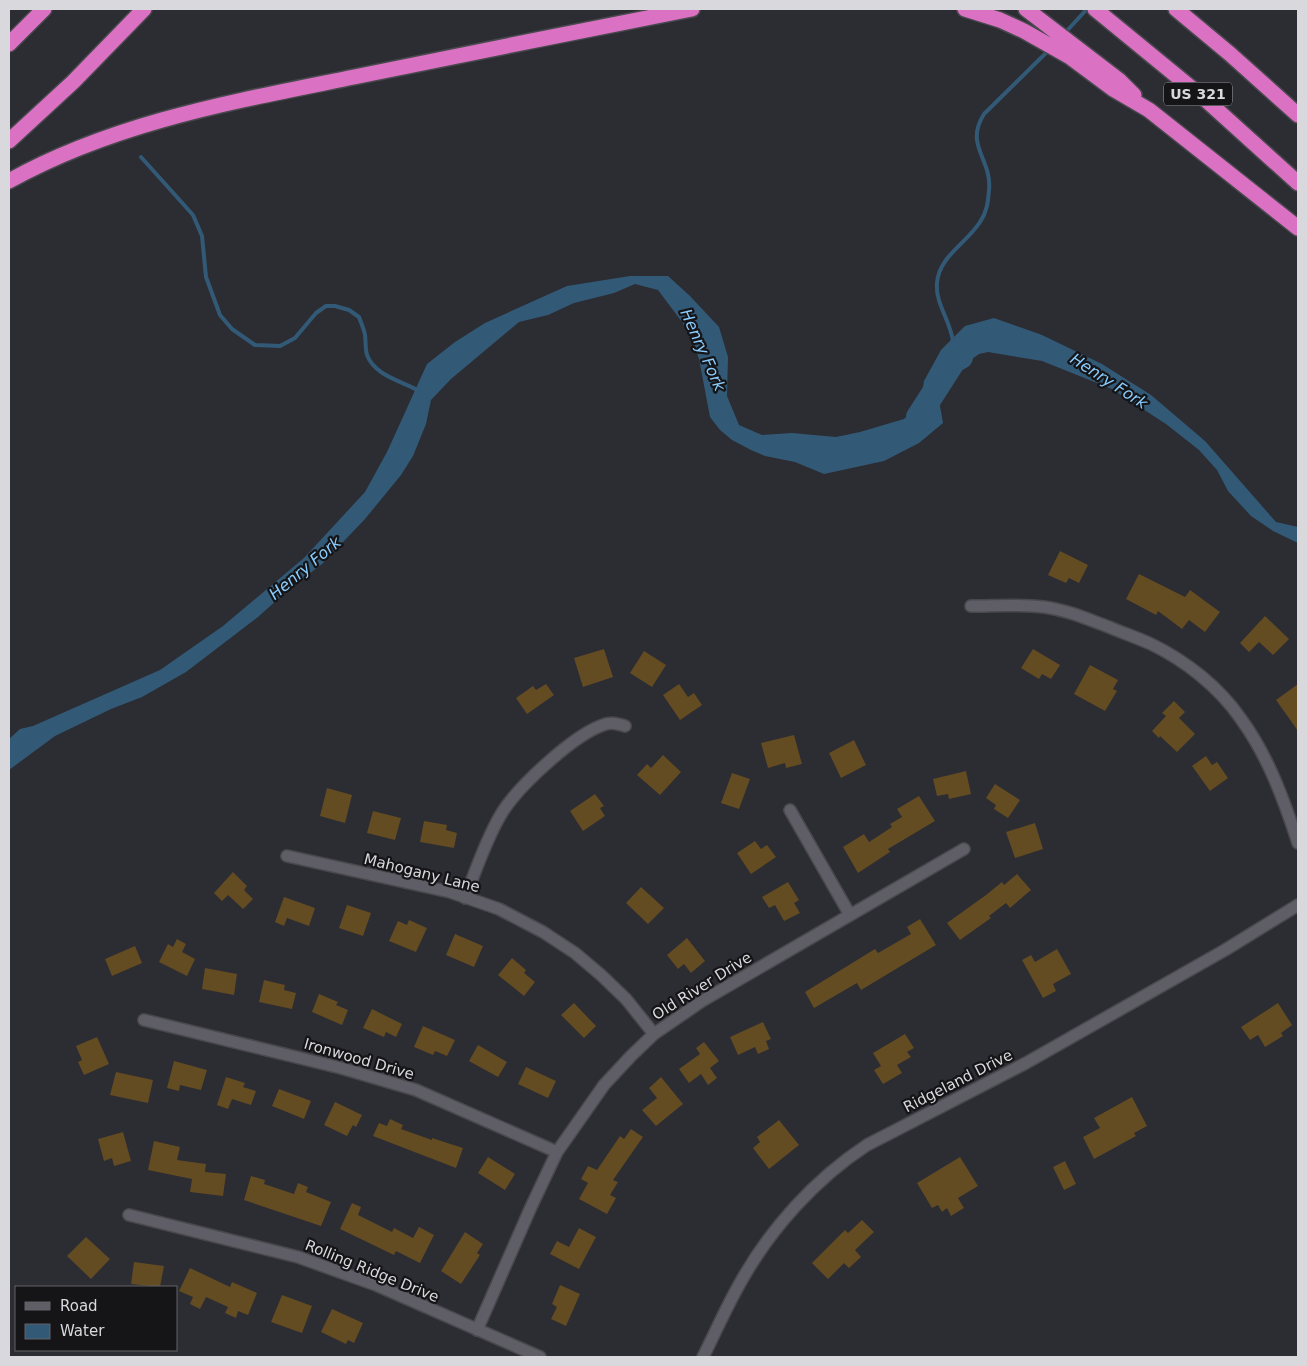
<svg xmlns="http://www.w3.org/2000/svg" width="1307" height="1366" font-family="'DejaVu Sans',sans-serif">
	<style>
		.water { fill: #325a77 }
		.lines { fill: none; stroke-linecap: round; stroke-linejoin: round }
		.stream { stroke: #325a77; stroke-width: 4 }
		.river { stroke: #325a77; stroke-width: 24 }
		.building { fill: #634b22 }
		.street-casing { stroke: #48484d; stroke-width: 14 }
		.highway-casing { stroke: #48484d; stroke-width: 18 }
		.street { stroke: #5f5e67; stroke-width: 11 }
		.highway { stroke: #da71c2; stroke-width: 15 }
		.labels { text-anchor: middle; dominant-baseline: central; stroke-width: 4.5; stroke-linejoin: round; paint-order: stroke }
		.shield { fill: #151518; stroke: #9e9ea2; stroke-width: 1 }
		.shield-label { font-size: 14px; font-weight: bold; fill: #d8d8dd }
		.street-label { font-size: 15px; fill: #d8d8dd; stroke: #151518 }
		.water-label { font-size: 16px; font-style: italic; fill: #8accfd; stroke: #151518 }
	</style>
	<rect width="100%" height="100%" fill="#2c2c33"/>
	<path class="water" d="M 630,276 L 668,276 L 690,296 L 719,327 L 728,357 L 727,396 L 739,425 L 762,435 L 792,433 L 836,437 L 860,432 L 904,419 L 920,405 L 924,381 L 941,350 L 965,326 L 994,318 L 1042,335 L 1102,364 L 1151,395 L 1205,441 L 1276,522 L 1298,527 L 1298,543 L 1273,531 L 1251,516 L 1228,491 L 1217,470 L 1199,450 L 1166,424 L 1112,389 L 1042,361 L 988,352 L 979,354 L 945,378 L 934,388 L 940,406 L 943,423 L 919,443 L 884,461 L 824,474 L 795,462 L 765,456 L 751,450 L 732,440 L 720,430 L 710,417 L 699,359 L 692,339 L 682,322 L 658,290 L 635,284 L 614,293 L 574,303 L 548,315 L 519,322 L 451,379 L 431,400 L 426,424 L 413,456 L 401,475 L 365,519 L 322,564 L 288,590 L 258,617 L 186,672 L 142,697 L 111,709 L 55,736 L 9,770 L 9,739 L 20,729 L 33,726 L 160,670 L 223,626 L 304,558 L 365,492 L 387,452 L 427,364 L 455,342 L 485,323 L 567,286 Z"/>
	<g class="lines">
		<path class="stream" d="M 1063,35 L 1087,9
			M 141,157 L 193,215 L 202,236 L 206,277 L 220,315 L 232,329 L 255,345 L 280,346 L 295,338 L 316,313 L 326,306 L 335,306 L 349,310 L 359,317 C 361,323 364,329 365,335 C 366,342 365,348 367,355 C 375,376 402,381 419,391
			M 953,342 C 951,321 935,304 937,283 C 939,256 966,244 980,222 C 987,212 988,202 989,190 C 992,158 964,146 984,114 L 1050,49"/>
		<path class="river" d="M 918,417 L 954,361 L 961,357"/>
	</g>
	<path class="building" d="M 1060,551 L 1088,565 L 1079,583 L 1069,578 L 1066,583 L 1048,575 Z
		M 1139,574 L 1185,597 L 1190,590 L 1220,612 L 1205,632 L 1189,620 L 1182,629 L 1158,611 L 1156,615 L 1126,599 Z
		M 1265,616 L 1289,639 L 1273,655 L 1259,642 L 1249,652 L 1240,643 Z
		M 604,649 L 613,677 L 583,687 L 574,658 Z
		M 1033,649 L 1060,665 L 1051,679 L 1042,674 L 1039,679 L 1021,668 Z
		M 644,651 L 666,665 L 652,687 L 630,673 Z
		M 1090,665 L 1118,680 L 1113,689 L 1117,691 L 1105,711 L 1074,694 Z
		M 546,684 L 554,695 L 527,714 L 516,698 L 533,686 L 536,690 Z
		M 679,684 L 688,697 L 694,693 L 702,705 L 680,720 L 663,695 Z
		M 1298,684 L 1298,731 L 1276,700 Z
		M 1174,701 L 1185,712 L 1179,718 L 1195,734 L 1177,752 L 1160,736 L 1159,738 L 1152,731 L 1166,716 L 1162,713 Z
		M 794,735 L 802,764 L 786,768 L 785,763 L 768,768 L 761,743 Z
		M 854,740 L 866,765 L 841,778 L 829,753 Z
		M 663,755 L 681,772 L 660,795 L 637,775 L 647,764 L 651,768 Z
		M 1206,756 L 1212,765 L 1217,762 L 1228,778 L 1210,791 L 1192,766 Z
		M 966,771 L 971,794 L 949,799 L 948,794 L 937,796 L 933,779 Z
		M 732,773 L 750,779 L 739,809 L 721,803 Z
		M 995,784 L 1020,800 L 1008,818 L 994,809 L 996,805 L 986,798 Z
		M 327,788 L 352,795 L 345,823 L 320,816 Z
		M 595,794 L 604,806 L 600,808 L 605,816 L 583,831 L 570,811 Z
		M 919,796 L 935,821 L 888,849 L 890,852 L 858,873 L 843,847 L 864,834 L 869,842 L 892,827 L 890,824 L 902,817 L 897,809 Z
		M 373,811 L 401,818 L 395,840 L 367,833 Z
		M 424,821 L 447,825 L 446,830 L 457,833 L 454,848 L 420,842 Z
		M 1035,823 L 1043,849 L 1015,858 L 1006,832 Z
		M 755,841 L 761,849 L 767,845 L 776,857 L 751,874 L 737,853 Z
		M 233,872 L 247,886 L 244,890 L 253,899 L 243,909 L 228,895 L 222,901 L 214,893 Z
		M 1017,874 L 1031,890 L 1010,908 L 1006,903 L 989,916 L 991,918 L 960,940 L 947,923 L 986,895 L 1002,882 L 1004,885 Z
		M 788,882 L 799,900 L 794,903 L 800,913 L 784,921 L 775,905 L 769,908 L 762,897 Z
		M 641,887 L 664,908 L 648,924 L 626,903 Z
		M 284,897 L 315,908 L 309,926 L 287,918 L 284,926 L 275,922 Z
		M 347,905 L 371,913 L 363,936 L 339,928 Z
		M 920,919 L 936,945 L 861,990 L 857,983 L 814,1008 L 805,992 L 875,949 L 878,953 L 911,934 L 907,927 Z
		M 409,920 L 427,928 L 416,952 L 389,941 L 398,921 L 407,925 Z
		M 455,934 L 483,946 L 474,967 L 446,955 Z
		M 687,938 L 705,961 L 691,973 L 684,964 L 678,969 L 667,955 Z
		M 177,939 L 186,944 L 182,952 L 195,959 L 187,976 L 159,962 L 168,944 L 173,947 Z
		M 135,946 L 142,963 L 112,976 L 105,959 Z
		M 1057,949 L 1071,974 L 1053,984 L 1056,991 L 1043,998 L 1022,960 L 1031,955 L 1035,962 Z
		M 512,958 L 526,970 L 524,973 L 535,982 L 524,996 L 498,975 Z
		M 205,968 L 237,974 L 234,995 L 202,989 Z
		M 264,980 L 285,985 L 284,990 L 296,993 L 292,1009 L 259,1002 Z
		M 319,994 L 338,1002 L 336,1005 L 348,1010 L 342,1025 L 312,1012 Z
		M 574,1003 L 596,1026 L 584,1038 L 561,1015 Z
		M 1278,1003 L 1292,1025 L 1281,1033 L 1283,1036 L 1265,1047 L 1258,1035 L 1250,1040 L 1241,1027 Z
		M 372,1009 L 402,1024 L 396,1037 L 386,1032 L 384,1037 L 363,1028 Z
		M 763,1022 L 771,1039 L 766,1041 L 769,1049 L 758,1054 L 755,1047 L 738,1055 L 730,1037 Z
		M 423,1026 L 455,1040 L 447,1056 L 435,1051 L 433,1055 L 414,1047 Z
		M 905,1034 L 914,1048 L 907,1052 L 911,1057 L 897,1065 L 902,1073 L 883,1084 L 874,1070 L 881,1066 L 873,1053 Z
		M 97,1037 L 109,1064 L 84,1075 L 78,1062 L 82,1060 L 76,1046 Z
		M 704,1042 L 719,1061 L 710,1068 L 717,1078 L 708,1085 L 701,1074 L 689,1083 L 679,1069 L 700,1054 L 696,1048 Z
		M 478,1045 L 507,1062 L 498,1077 L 469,1061 Z
		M 174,1061 L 207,1070 L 201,1090 L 180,1085 L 179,1091 L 167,1088 Z
		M 526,1067 L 556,1081 L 548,1098 L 518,1084 Z
		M 116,1072 L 153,1080 L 148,1103 L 110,1095 Z
		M 226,1077 L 245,1083 L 243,1087 L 256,1091 L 251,1105 L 232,1099 L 228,1109 L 217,1105 Z
		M 661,1077 L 683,1104 L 656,1126 L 642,1110 L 657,1098 L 649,1088 Z
		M 279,1089 L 311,1101 L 304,1119 L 272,1106 Z
		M 1132,1097 L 1147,1126 L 1134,1133 L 1136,1136 L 1094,1159 L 1083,1137 L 1100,1128 L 1094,1118 Z
		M 335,1102 L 362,1115 L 356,1127 L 353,1125 L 347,1136 L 324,1125 Z
		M 390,1119 L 403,1125 L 401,1129 L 432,1140 L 432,1138 L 463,1148 L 456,1168 L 373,1136 L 379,1123 L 387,1126 Z
		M 779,1120 L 799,1145 L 769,1169 L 753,1148 L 760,1142 L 757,1137 Z
		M 631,1129 L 643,1137 L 613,1180 L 618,1182 L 610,1195 L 616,1198 L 607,1214 L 579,1199 L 588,1183 L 581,1179 L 588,1166 L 597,1170 L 620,1136 L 624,1139 Z
		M 123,1132 L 131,1161 L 114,1166 L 112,1158 L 104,1161 L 98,1139 Z
		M 154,1141 L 180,1147 L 177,1160 L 206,1164 L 205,1172 L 226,1174 L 223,1196 L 190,1192 L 192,1179 L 148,1170 Z
		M 488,1157 L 515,1174 L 505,1190 L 478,1173 Z
		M 960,1157 L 978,1186 L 958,1198 L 964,1208 L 951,1216 L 947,1208 L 942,1212 L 938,1205 L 932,1208 L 917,1183 Z
		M 1065,1161 L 1076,1184 L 1064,1190 L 1053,1167 Z
		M 251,1176 L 265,1180 L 264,1184 L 294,1194 L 298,1183 L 308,1187 L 306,1192 L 331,1202 L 321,1226 L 244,1200 Z
		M 352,1203 L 361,1207 L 358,1215 L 392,1232 L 394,1228 L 413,1238 L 419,1227 L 434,1235 L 420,1263 L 396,1251 L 394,1255 L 340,1229 Z
		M 862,1220 L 874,1232 L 855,1250 L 861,1257 L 849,1268 L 844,1263 L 828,1279 L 812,1263 L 845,1230 L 848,1233 Z
		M 579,1228 L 596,1237 L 579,1269 L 550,1254 L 557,1241 L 569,1247 Z
		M 465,1232 L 483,1244 L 477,1253 L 480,1255 L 461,1284 L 441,1271 Z
		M 86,1237 L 110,1259 L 91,1279 L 67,1256 Z
		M 134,1262 L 164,1266 L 160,1287 L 131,1284 Z
		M 190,1268 L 230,1287 L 232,1282 L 257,1293 L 248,1315 L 238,1311 L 236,1318 L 225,1313 L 228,1307 L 206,1297 L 200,1309 L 190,1304 L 193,1297 L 179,1291 Z
		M 560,1285 L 580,1294 L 566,1326 L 551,1319 L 557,1307 L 552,1304 Z
		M 282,1295 L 312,1306 L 302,1333 L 271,1322 Z
		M 332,1309 L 363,1323 L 354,1343 L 348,1340 L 346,1344 L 321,1332 Z"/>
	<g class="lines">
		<g class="street-casing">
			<path id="street" d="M 971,606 C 995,606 1020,604 1044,607 C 1067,610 1087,619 1109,627 C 1123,633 1138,638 1151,644 C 1186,661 1219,687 1241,719 C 1268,756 1284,800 1298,843
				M 790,810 L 850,915
				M 287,856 L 450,892 L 499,909 L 543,932 L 575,953 L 601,975 L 626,999 L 654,1034
				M 465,898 C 476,870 485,842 500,816 C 516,788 575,733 606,724 C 613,722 618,724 625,726
				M 144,1020 L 341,1068 L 416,1090 L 557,1152
				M 129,1215 L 298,1257 L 376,1285 L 540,1357
				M 477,1330 L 531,1207 L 557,1152 L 604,1085 L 631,1056 L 654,1034 L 702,1001 L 964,849
				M 703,1357 C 715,1333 726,1308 739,1285 C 769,1230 815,1179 867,1145 L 1026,1063 L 1225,950 L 1298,905"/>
		</g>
		<g class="highway-casing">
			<path id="highway" d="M 965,9 L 1000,20 L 1024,31 L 1070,57 L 1113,89 L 1149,110 L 1298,228
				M 1026,9 L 1120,81 L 1134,95
				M 1095,9 L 1206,100 L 1298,183
				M 1176,9 L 1230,54 L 1298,115
				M 9,44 L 44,9
				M 9,141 L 73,82 L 144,9
				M 9,181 C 115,122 236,101 354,77 C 467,54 579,31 692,9"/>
		</g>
		<use href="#street" class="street"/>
		<use href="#highway" class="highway"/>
	</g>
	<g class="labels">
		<rect class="shield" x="1164" y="82.5" width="68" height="23" rx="4"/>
		<g class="shield-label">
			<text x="1198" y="94">US 321</text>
		</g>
		<g class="street-label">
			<text transform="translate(422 873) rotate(14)">Mahogany Lane</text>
			<text transform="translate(702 986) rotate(-32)">Old River Drive</text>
			<text transform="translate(359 1059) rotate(16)">Ironwood Drive</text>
			<text transform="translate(958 1081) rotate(-27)">Ridgeland Drive</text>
			<text transform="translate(372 1271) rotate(22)">Rolling Ridge Drive</text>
		</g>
		<g class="water-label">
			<text transform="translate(703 350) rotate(66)">Henry Fork</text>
			<text transform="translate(1109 381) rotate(33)">Henry Fork</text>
			<text transform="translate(305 568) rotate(-40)">Henry Fork</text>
		</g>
	</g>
	<rect width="1307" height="1366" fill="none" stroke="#d8d8dd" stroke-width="20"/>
	<rect x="15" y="1286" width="162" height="65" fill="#151518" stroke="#636367"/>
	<rect x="25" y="1302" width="25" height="8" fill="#5f5e67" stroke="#636367"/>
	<text x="60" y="1311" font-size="15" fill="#d8d8dd">Road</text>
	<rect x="25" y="1324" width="25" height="15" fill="#325a77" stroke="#636367"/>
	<text x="60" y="1336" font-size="15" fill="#d8d8dd">Water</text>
</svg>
